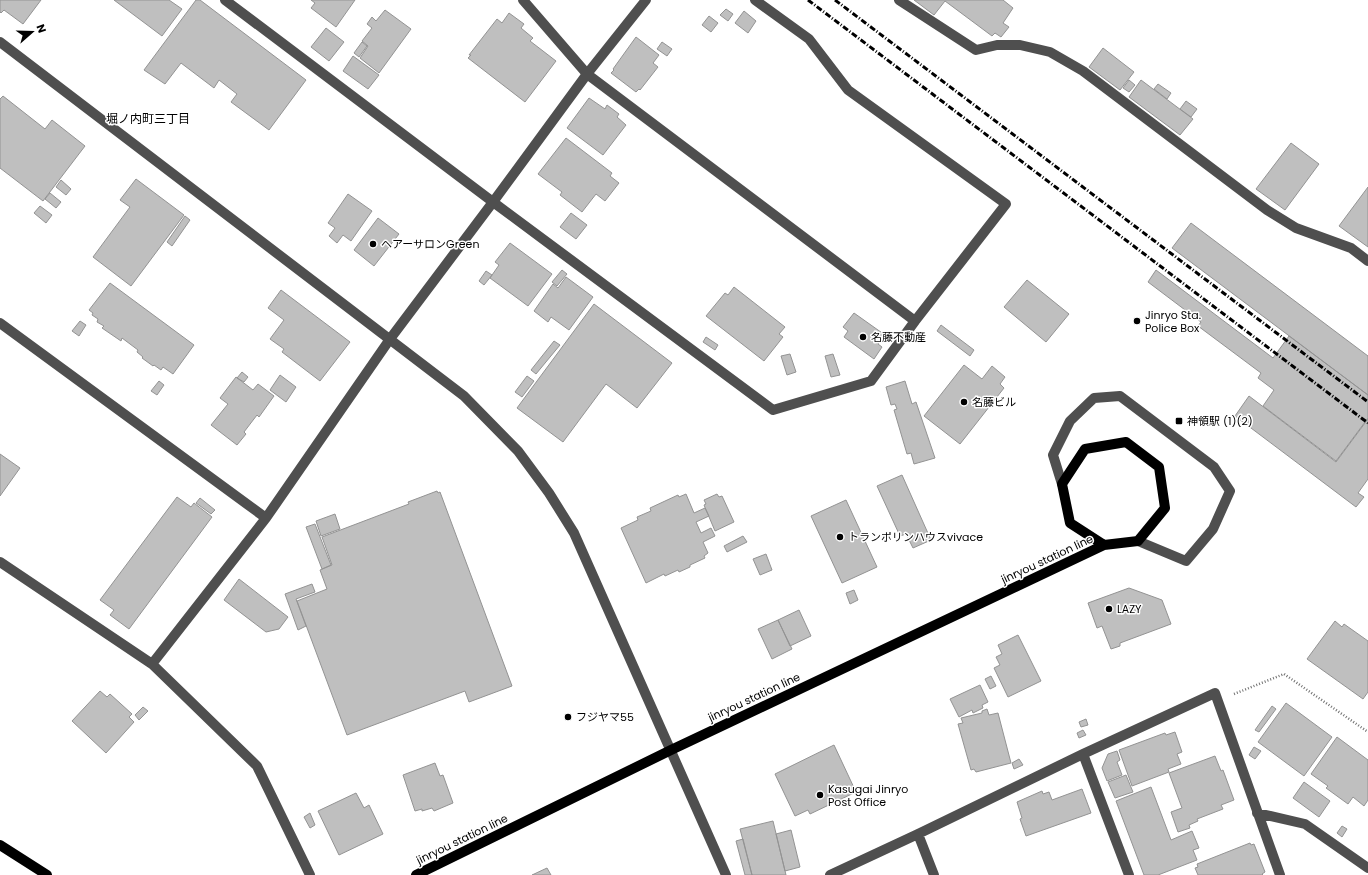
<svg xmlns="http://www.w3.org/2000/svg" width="1368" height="875" font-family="Poppins,'Noto Sans JP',sans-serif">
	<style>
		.building { fill: #bfbfbf; stroke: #939393 }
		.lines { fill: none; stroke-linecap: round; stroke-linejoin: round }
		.path { stroke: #717171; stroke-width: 2.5; stroke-dasharray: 1 2; stroke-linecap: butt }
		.minor { stroke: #4f4f4f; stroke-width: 10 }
		.major { stroke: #000; stroke-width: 10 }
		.rail { stroke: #000; stroke-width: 3; stroke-dasharray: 6 2 1 2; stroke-linecap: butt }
		.poi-dot { fill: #000; stroke: #fff; stroke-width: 1.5 }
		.labels { text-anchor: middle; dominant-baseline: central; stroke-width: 3; stroke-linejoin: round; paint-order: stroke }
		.poi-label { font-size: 11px; fill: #000; stroke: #fff; text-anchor: start }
		.street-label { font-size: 11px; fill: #000; stroke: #fff }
		.neighbourhood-label { font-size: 12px; fill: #000; stroke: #fff }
	</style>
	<rect width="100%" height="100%" fill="#fff"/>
	<path class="building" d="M 0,0 L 41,0 L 23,24 L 4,10 L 1,13 L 0,12 Z
		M 114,0 L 169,0 L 182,9 L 162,36 Z
		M 196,0 L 200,0 L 306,80 L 269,130 L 231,102 L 237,94 L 219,80 L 214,88 L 181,63 L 165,84 L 144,70 Z
		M 311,0 L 355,0 L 336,27 L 311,8 L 315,3 Z
		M 914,0 L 1003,0 L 1013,8 L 1003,23 L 1009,27 L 1001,37 L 995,33 L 992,36 L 945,1 L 934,15 Z
		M 726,9 L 733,14 L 728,21 L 720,15 Z
		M 385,10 L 411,29 L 379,73 L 360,58 L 368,46 L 362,41 L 372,28 L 367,24 L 372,17 L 376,21 Z
		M 744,11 L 756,21 L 748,33 L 735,23 Z
		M 509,13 L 524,24 L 521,28 L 533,38 L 530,41 L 556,61 L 525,102 L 468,58 L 471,55 L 469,55 L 497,19 L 502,23 Z
		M 709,16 L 718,23 L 711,32 L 702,25 Z
		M 326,28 L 344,42 L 329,61 L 311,47 Z
		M 636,37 L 659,55 L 653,63 L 658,67 L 640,90 L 639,89 L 636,92 L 611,73 L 614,70 L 613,69 Z
		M 362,42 L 367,46 L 359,57 L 354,53 Z
		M 662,42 L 672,49 L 667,56 L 657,49 Z
		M 1103,48 L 1134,72 L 1120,90 L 1089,67 Z
		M 353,56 L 379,75 L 368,89 L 343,71 Z
		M 1129,80 L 1135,85 L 1129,92 L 1123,88 Z
		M 1141,80 L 1193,119 L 1180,135 L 1129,97 Z
		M 1158,84 L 1171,93 L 1167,99 L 1154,89 Z
		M 3,96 L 45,129 L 52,120 L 85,146 L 43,201 L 0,168 L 0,99 Z
		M 589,98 L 605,109 L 607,105 L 619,114 L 617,117 L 626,125 L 603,155 L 567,128 Z
		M 1186,101 L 1197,109 L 1191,117 L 1180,109 Z
		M 566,138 L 612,173 L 610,176 L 619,183 L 605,201 L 596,194 L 582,212 L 560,195 L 562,192 L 538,174 Z
		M 1291,143 L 1319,164 L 1285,210 L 1256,189 Z
		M 136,179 L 184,215 L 131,286 L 93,257 L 130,207 L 120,200 Z
		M 61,180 L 71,189 L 66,195 L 56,187 Z
		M 1368,187 L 1368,247 L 1339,226 Z
		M 50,193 L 61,202 L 56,208 L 45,199 Z
		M 348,194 L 372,211 L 351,241 L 343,235 L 337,243 L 329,236 L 335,228 L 328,223 Z
		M 40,206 L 52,215 L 46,223 L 34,213 Z
		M 571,213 L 587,225 L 576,239 L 560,227 Z
		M 185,216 L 190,220 L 172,246 L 167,242 Z
		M 378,218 L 399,234 L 374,266 L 354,250 Z
		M 1191,223 L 1368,356 L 1368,395 L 1172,248 Z
		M 510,243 L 552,274 L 528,306 L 490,278 L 499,265 L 495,262 Z
		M 562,270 L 567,274 L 557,286 L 552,282 Z
		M 1156,270 L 1273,358 L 1289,336 L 1368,395 L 1368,418 L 1336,461 L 1263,406 L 1274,390 L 1258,378 L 1261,373 L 1198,326 L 1201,322 L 1148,282 Z
		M 486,271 L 492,275 L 484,285 L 479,281 Z
		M 566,277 L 593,297 L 569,330 L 551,317 L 548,322 L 534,311 L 553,284 L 558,288 Z
		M 1027,280 L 1069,314 L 1046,342 L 1004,307 Z
		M 110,283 L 194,345 L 173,374 L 163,367 L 161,370 L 154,365 L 153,366 L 142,358 L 143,357 L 137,352 L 138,350 L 122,338 L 121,341 L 102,328 L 104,326 L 97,322 L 98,319 L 92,315 L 93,313 L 89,310 Z
		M 734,287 L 785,327 L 779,334 L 783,337 L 764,361 L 706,316 L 725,293 L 728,295 Z
		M 281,290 L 350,342 L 320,381 L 282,352 L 284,349 L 270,339 L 284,320 L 268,308 Z
		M 594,304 L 672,363 L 637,408 L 606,384 L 563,442 L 517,408 Z
		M 854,313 L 885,335 L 878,344 L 882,347 L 874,359 L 844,337 L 848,331 L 843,327 Z
		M 80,321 L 86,325 L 79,336 L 72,331 Z
		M 941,325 L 974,350 L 970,356 L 937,331 Z
		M 706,337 L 718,345 L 715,350 L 703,342 Z
		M 554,341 L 560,345 L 536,374 L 531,370 Z
		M 790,354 L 796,372 L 787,375 L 781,356 Z
		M 833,354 L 840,375 L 831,377 L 825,356 Z
		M 964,365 L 982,379 L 992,366 L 1005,377 L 1000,384 L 1004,388 L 960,444 L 924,416 Z
		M 242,372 L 248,377 L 244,382 L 237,378 Z
		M 280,375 L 296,387 L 286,402 L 270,390 Z
		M 527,376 L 534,381 L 522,397 L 515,392 Z
		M 236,377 L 253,390 L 258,384 L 274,396 L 259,417 L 257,415 L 244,432 L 246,434 L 237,445 L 211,425 L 228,404 L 220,398 Z
		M 159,381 L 164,385 L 157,395 L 151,391 Z
		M 905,381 L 912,404 L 916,402 L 935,458 L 914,464 L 911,453 L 907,454 L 894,410 L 897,409 L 895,404 L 891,405 L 886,387 Z
		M 1249,396 L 1336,462 L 1368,419 L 1368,479 L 1358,493 L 1364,497 L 1356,507 L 1235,416 Z
		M 0,454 L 20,468 L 0,496 Z
		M 902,475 L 931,540 L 913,548 L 906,534 L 900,536 L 877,486 Z
		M 437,491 L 438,493 L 440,492 L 512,686 L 469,702 L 465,691 L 347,735 L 297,601 L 327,589 L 320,570 L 332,565 L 322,537 L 409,504 L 408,502 Z
		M 686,494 L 694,513 L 705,508 L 709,516 L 696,522 L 701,533 L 711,528 L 715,536 L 703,542 L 708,553 L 704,556 L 705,558 L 690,565 L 690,567 L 679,572 L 678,570 L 665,576 L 664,574 L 646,583 L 621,528 L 638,520 L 637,517 L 651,511 L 650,508 L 678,495 L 679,497 Z
		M 717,494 L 719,497 L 722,496 L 734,522 L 715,531 L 704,505 L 706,504 L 704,500 Z
		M 177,497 L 191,507 L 194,503 L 212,517 L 129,629 L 110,615 L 114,610 L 100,600 Z
		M 200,498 L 215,510 L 211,514 L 196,503 Z
		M 846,500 L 877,567 L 842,583 L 811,516 Z
		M 335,514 L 340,529 L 321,536 L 316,521 Z
		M 315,524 L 331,565 L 322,569 L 306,527 Z
		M 743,536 L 747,542 L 727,552 L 724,546 Z
		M 766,554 L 772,570 L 760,575 L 753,559 Z
		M 239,579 L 288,617 L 279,629 L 266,632 L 224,600 Z
		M 312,584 L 315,592 L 296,599 L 306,626 L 298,630 L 285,594 Z
		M 1129,588 L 1162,600 L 1171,624 L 1120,643 L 1120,646 L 1111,649 L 1102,626 L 1097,628 L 1088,603 Z
		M 854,590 L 858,600 L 850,604 L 846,593 Z
		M 799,610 L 811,636 L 790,646 L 778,620 Z
		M 778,620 L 792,649 L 772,659 L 758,629 Z
		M 1335,621 L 1342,627 L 1344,624 L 1368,641 L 1368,692 L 1363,699 L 1307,659 Z
		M 1018,635 L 1041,681 L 1008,697 L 994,668 L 1000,665 L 996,657 L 1002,654 L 998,645 Z
		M 991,676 L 996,686 L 990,689 L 985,679 Z
		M 980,685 L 988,702 L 982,705 L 983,708 L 973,713 L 972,710 L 959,717 L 950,699 Z
		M 100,691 L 107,697 L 110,694 L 132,714 L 129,717 L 134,722 L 106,753 L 72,721 Z
		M 1286,703 L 1332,737 L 1304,776 L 1258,742 Z
		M 1272,706 L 1276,709 L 1259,732 L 1255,730 Z
		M 143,707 L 148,711 L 139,720 L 135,715 Z
		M 987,709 L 989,715 L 998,713 L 1011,763 L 976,772 L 974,769 L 971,770 L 958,724 L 963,723 L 961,718 L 982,713 L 982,711 Z
		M 1086,719 L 1088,725 L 1081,727 L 1079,722 Z
		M 1083,730 L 1086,735 L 1079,738 L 1077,733 Z
		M 1175,732 L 1182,752 L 1177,754 L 1181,764 L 1168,769 L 1169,772 L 1132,786 L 1119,750 L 1165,733 L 1166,735 Z
		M 1337,737 L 1368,760 L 1368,800 L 1364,806 L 1353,797 L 1348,804 L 1326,788 L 1328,786 L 1311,774 Z
		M 834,745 L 856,792 L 810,814 L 808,810 L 795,816 L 775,774 Z
		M 1254,747 L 1261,751 L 1255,759 L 1249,755 Z
		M 1117,751 L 1120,760 L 1117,762 L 1122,775 L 1107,781 L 1102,768 L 1108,754 Z
		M 1215,756 L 1221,771 L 1223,770 L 1234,800 L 1221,805 L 1223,809 L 1197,819 L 1198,821 L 1189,825 L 1190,828 L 1178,832 L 1171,812 L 1182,808 L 1169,773 Z
		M 1019,759 L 1023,765 L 1014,769 L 1012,763 Z
		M 435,763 L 440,776 L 443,775 L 453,803 L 434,811 L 432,808 L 422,811 L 422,809 L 415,811 L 403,775 Z
		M 1126,775 L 1133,792 L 1115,798 L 1108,782 Z
		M 1304,782 L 1330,801 L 1319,817 L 1293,798 Z
		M 1151,787 L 1171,840 L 1192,831 L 1199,848 L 1193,850 L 1197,860 L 1158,875 L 1144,875 L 1116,801 Z
		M 1082,789 L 1091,813 L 1026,836 L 1020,819 L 1022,818 L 1017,802 L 1042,791 L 1043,794 L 1049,792 L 1052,800 Z
		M 356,793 L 364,808 L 369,805 L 383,834 L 339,855 L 318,811 Z
		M 310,813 L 315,825 L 310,828 L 304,817 Z
		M 773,821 L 786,875 L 752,875 L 740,829 Z
		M 1342,826 L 1347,829 L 1342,837 L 1337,833 Z
		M 791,830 L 800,867 L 785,871 L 776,834 Z
		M 743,839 L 752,875 L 745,875 L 736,841 Z
		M 1250,843 L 1251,845 L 1254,844 L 1265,872 L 1262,874 L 1263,875 L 1198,875 L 1195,868 L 1198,867 L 1197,864 Z
		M 547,868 L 551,875 L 532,875 Z"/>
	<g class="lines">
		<path class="path" d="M 1234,694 L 1284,674 L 1368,732"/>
		<path class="minor" d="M 225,0 L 493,202 L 773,410 L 871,381 L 915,321 L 1006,204 L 848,90 L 809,39 L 755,0
			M 523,0 L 587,74 L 915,321
			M 899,0 L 976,50 L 997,45 L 1020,45 L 1050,52 L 1083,71 L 1267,210 L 1296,228 L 1351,248 L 1368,261
			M 0,42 L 464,396 L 518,451 L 549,493 L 574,533 L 726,875
			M 0,323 L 266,518
			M 1062,484 L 1053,455 L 1070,421 L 1094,398 L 1120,396 L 1214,467 L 1230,491 L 1213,529 L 1186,561 L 1138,541
			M 0,562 L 152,664 L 257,766 L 310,875
			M 152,664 L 266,518 L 390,339 L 493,202 L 587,74 L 646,0
			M 1083,754 L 1129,875
			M 1257,813 L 1305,824 L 1368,868
			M 918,834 L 934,875
			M 830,875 L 918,834 L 1083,754 L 1215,693 L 1280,875"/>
		<path class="major" d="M 0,845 L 47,875
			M 416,875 L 671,750 L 1104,545 L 1138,541 L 1165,508 L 1159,467 L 1126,442 L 1085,449 L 1062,484 L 1070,523 L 1104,545"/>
		<path class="rail" d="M 808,0 L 1368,423
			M 835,0 L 1368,402"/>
	</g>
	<g class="poi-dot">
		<circle cx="373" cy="244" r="4"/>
		<circle cx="1137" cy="321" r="4"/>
		<circle cx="863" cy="337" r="4"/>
		<circle cx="964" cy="402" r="4"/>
		<rect x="1175" y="417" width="8" height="8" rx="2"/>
		<circle cx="840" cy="537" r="4"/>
		<circle cx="1109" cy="609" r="4"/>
		<circle cx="568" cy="717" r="4"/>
		<circle cx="820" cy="795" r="4"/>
	</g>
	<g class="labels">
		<g class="poi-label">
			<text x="381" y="244">ヘアーサロンGreen</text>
			<text x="1145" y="315">Jinryo Sta.<tspan x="1145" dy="13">Police Box</tspan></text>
			<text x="871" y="337">名藤不動産</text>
			<text x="972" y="402">名藤ビル</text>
			<text x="1187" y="421">神領駅 (1)(2)</text>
			<text x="848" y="537">トランポリンハウスvivace</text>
			<text x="1117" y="609">LAZY</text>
			<text x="576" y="717">フジヤマ55</text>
			<text x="828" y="789">Kasugai Jinryo<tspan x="828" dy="13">Post Office</tspan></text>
		</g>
		<g class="street-label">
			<text transform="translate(1047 559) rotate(-25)">jinryou station line</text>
			<text transform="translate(754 697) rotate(-25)">jinryou station line</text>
			<text transform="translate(462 839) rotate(-26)">jinryou station line</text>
		</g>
		<g class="neighbourhood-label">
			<text x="148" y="118">堀ノ内町三丁目</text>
		</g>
	</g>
	<g transform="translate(32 32) rotate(70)" stroke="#ffffff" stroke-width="3" paint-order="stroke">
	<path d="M0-3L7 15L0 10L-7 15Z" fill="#000000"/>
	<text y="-6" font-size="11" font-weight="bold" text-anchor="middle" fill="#000000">N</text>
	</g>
</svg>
